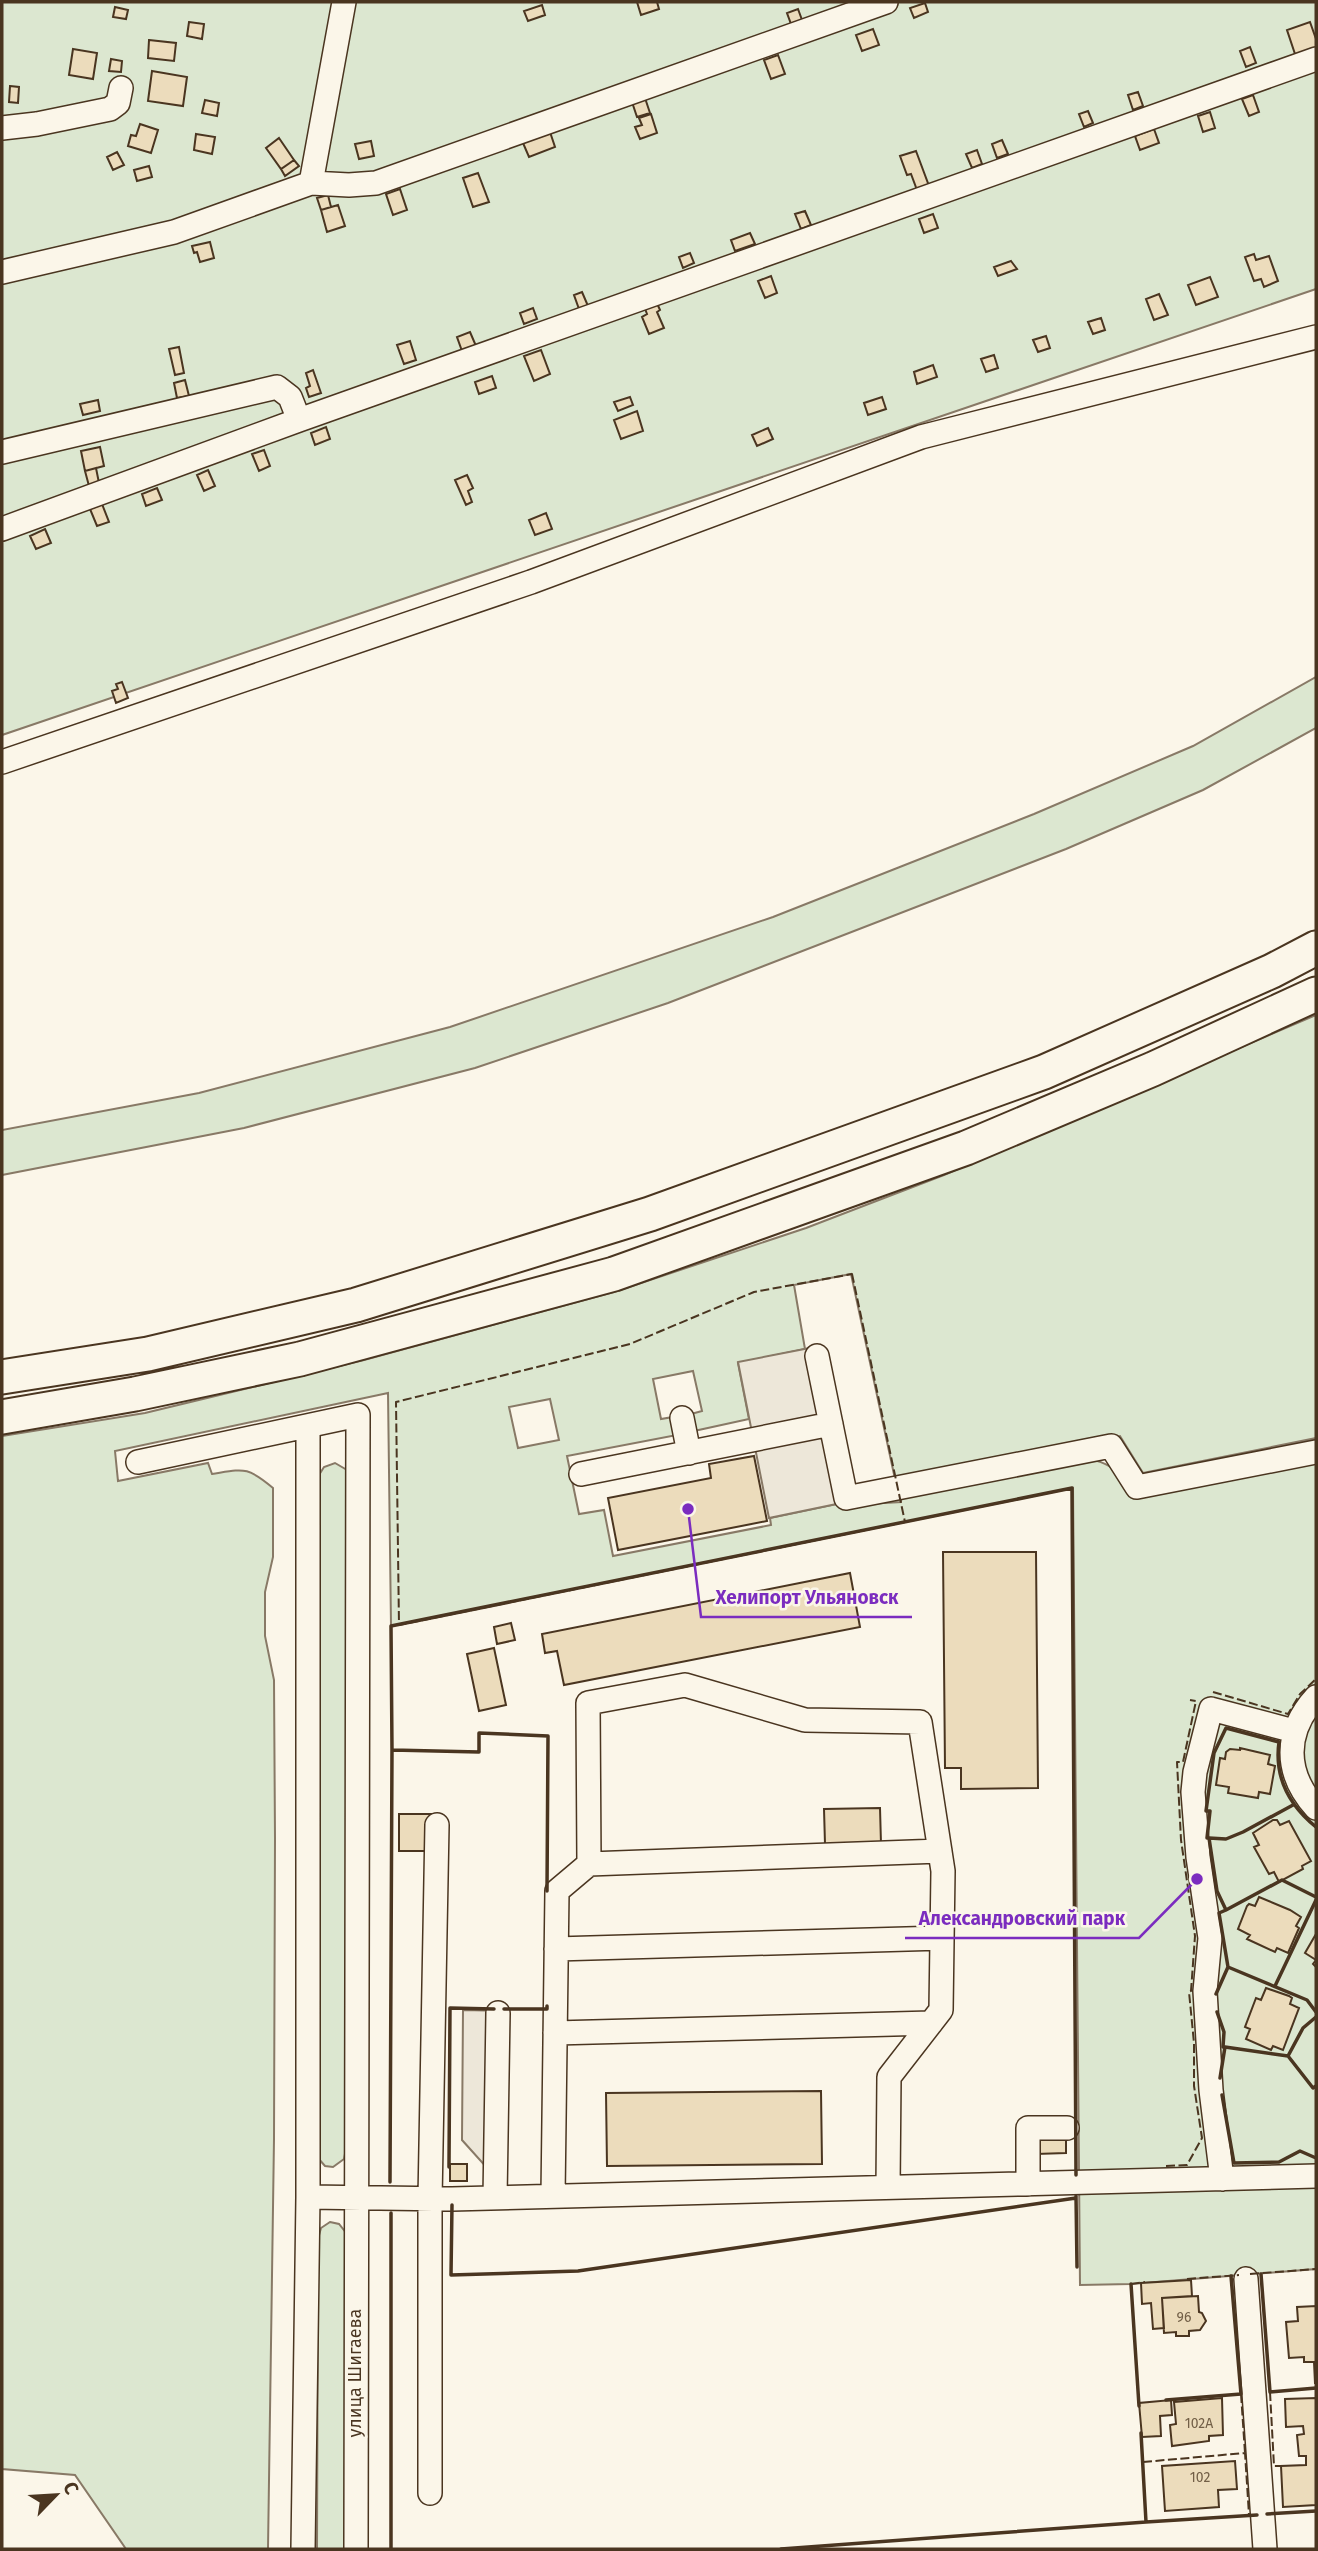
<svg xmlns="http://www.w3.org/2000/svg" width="1318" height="2551" font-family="'Fira Sans',sans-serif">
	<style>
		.green { fill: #dce7d0; stroke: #887966; stroke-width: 2; fill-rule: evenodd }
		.parking { fill: #ede7d9; stroke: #887966; stroke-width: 2 }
		.building { fill: #ecdcbc; stroke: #4a3520; stroke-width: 2 }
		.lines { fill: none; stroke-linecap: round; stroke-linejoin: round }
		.minor-casing { stroke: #4a3520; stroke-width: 26 }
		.highway-casing { stroke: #4a3520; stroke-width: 37 }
		.minor { stroke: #fbf6e9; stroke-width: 23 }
		.highway { stroke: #fbf6e9; stroke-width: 33 }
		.fence { stroke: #4a3520; stroke-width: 2; stroke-dasharray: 9 3.5; stroke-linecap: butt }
		.wall { stroke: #4a3520; stroke-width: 3.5 }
		.labels { text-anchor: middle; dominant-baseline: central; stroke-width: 5; stroke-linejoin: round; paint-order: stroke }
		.number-label { font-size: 14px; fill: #725f47 }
		.street-label { font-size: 18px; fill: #4a3520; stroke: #fbf6e9 }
		.leader { fill: none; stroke: #7b2cbf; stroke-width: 2.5 }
		.callout-dot { fill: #7b2cbf; stroke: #fbf6e9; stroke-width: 2.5 }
		.callout-label { font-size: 19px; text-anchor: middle; font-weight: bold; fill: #7b2cbf; stroke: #fbf6e9; stroke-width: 5; stroke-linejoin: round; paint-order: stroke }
	</style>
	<rect width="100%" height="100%" fill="#fbf6e9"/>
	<path class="green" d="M 2,2 L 1316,2 L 1316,289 L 2,735 Z
		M 1316,677 L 1316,728 L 1203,790 L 1066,849 L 668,1003 L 475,1068 L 244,1128 L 2,1175 L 2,1130 L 199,1093 L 450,1027 L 773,917 L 1034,814 L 1193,746 Z
		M 1316,1015 L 1316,1438 L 1143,1473 L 1120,1436 L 895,1479 L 851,1274 L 794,1285 L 805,1349 L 738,1363 L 749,1419 L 694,1431 L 691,1414 L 702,1411 L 693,1371 L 653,1379 L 661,1419 L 673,1417 L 677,1435 L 567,1456 L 579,1514 L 604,1510 L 613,1556 L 771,1525 L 770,1518 L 851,1501 L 866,1504 L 901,1502 L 901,1498 L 1092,1460 C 1106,1462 1114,1469 1125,1478 L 1316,1440 L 1316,2269 L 1131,2284 L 1080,2285 L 1073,1488 L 391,1626 L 388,1393 L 115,1451 L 118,1481 L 208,1463 L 212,1474 C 244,1469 247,1466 273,1488 L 273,1557 L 265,1592 L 265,1636 L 274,1680 L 275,1838 L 274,2139 L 268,2549 L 126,2549 L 75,2475 L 2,2469 L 2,1436 L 145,1413 L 364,1360 L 614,1292 L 806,1228 L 944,1175 ZM 550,1399 L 559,1440 L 518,1448 L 509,1407 Z
		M 335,1463 L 347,1470 L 346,2149 L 344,2159 L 333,2167 L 325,2166 L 318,2158 L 319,1475 L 324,1467 Z
		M 330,2222 L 339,2224 L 347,2234 L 347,2549 L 317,2549 L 318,2239 L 321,2228 Z"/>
	<path class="parking" d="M 820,1346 L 851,1501 L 769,1518 L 738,1362 Z
		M 463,2010 L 508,2011 L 488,2169 L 462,2140 Z"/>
	<path class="building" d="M 637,2 L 657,2 L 659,9 L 641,15 Z
		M 925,3 L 928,12 L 914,18 L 910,8 Z
		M 542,5 L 545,15 L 528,21 L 524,11 Z
		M 115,7 L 128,10 L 126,19 L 113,17 Z
		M 798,9 L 802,20 L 791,24 L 787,13 Z
		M 189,22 L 204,24 L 202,39 L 187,36 Z
		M 1310,22 L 1316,39 L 1316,50 L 1296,57 L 1287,30 Z
		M 873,29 L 879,45 L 862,51 L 856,35 Z
		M 149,40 L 176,43 L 174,61 L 148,58 Z
		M 1250,47 L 1256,63 L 1246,67 L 1240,51 Z
		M 73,49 L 97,53 L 93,79 L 69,75 Z
		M 778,55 L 785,74 L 771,79 L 764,60 Z
		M 111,59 L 122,61 L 121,72 L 109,71 Z
		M 152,71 L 187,77 L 183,106 L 148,101 Z
		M 10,86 L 19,87 L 18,103 L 9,102 Z
		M 1138,92 L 1143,106 L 1133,110 L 1128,95 Z
		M 1253,95 L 1259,112 L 1249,116 L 1242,99 Z
		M 645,98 L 650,113 L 637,117 L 632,102 Z
		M 205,100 L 219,103 L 217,116 L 202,113 Z
		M 1088,111 L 1093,123 L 1084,127 L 1079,114 Z
		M 1210,112 L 1215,128 L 1203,132 L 1198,116 Z
		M 651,114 L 657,133 L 640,139 L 635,127 L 642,125 L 639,118 Z
		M 140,124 L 158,130 L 151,153 L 128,146 L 131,135 L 136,136 Z
		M 1154,129 L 1159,143 L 1140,150 L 1135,136 Z
		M 550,132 L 555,147 L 529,157 L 523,143 Z
		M 196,134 L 215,137 L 212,154 L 194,150 Z
		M 279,138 L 294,160 L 281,169 L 266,148 Z
		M 1002,140 L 1008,154 L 997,158 L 992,144 Z
		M 371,141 L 374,156 L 359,159 L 355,144 Z
		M 977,150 L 982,164 L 972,168 L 966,154 Z
		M 916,151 L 929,186 L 917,190 L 911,174 L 907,175 L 900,156 Z
		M 117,152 L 124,165 L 113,170 L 107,157 Z
		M 294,160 L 299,166 L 285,176 L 281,169 Z
		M 149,166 L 152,177 L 137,181 L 134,170 Z
		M 478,173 L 489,202 L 473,207 L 463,178 Z
		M 400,189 L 407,210 L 393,215 L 386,194 Z
		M 328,195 L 331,207 L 321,210 L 317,198 Z
		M 338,205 L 345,226 L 327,232 L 321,210 Z
		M 805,211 L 811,225 L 801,229 L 795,214 Z
		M 933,214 L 938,228 L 924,233 L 919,219 Z
		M 750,233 L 755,244 L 735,251 L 731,240 Z
		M 210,242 L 214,258 L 200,262 L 197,252 L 194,253 L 192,246 Z
		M 690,253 L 694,263 L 683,268 L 679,257 Z
		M 1254,254 L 1256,260 L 1269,256 L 1278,281 L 1264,287 L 1261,279 L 1254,281 L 1245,257 Z
		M 1011,261 L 1017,269 L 998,276 L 994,267 Z
		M 771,276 L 777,293 L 765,298 L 758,281 Z
		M 1210,277 L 1218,297 L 1196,305 L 1188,285 Z
		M 582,292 L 588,306 L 579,309 L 574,295 Z
		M 1159,294 L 1168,315 L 1154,320 L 1146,299 Z
		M 656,301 L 660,310 L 657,312 L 664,328 L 649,334 L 642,317 L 647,314 L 644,306 Z
		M 533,308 L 537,319 L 524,324 L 520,313 Z
		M 1101,318 L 1105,330 L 1093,334 L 1088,322 Z
		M 470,332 L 476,346 L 462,351 L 457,337 Z
		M 1046,336 L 1050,348 L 1038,352 L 1033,340 Z
		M 410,341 L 416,360 L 404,364 L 397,345 Z
		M 179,347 L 184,373 L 175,375 L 169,349 Z
		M 541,350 L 550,374 L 534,381 L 524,356 Z
		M 994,355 L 998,368 L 986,372 L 981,359 Z
		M 933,365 L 937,377 L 917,384 L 914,372 Z
		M 313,370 L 321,393 L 309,397 L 306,388 L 310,386 L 306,373 Z
		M 492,376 L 496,388 L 479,394 L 475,382 Z
		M 185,380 L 189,396 L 177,398 L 174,383 Z
		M 630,397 L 633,405 L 618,411 L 614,402 Z
		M 882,397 L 886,409 L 868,415 L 864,403 Z
		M 98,400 L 100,411 L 83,415 L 80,404 Z
		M 637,411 L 643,431 L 621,439 L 614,420 Z
		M 326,427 L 330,439 L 315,445 L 311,433 Z
		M 768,428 L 773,439 L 757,446 L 752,435 Z
		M 100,447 L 104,466 L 85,471 L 81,451 Z
		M 264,450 L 270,466 L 259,471 L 252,454 Z
		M 96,468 L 99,483 L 89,486 L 85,471 Z
		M 208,470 L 215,486 L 204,491 L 197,475 Z
		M 467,475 L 473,488 L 468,491 L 472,502 L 466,505 L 455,480 Z
		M 157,488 L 162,500 L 146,506 L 142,494 Z
		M 102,504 L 109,522 L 97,526 L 90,509 Z
		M 546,513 L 552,529 L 535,535 L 529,520 Z
		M 45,529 L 51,543 L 36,549 L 30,536 Z
		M 122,682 L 128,698 L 116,703 L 112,691 L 118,689 L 116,684 Z
		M 754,1456 L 767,1521 L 618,1550 L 608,1498 L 711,1478 L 709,1464 Z
		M 943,1552 L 1036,1552 L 1038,1788 L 961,1789 L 961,1768 L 945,1768 Z
		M 850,1573 L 860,1627 L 564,1685 L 557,1651 L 545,1653 L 542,1634 Z
		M 511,1623 L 515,1640 L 497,1644 L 494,1627 Z
		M 494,1648 L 506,1705 L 479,1711 L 467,1654 Z
		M 1240,1748 L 1270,1755 L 1268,1764 L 1275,1766 L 1270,1794 L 1259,1792 L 1258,1798 L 1228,1793 L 1229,1787 L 1216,1785 L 1220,1758 L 1225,1759 L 1226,1752 L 1230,1749 L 1240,1750 Z
		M 880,1808 L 881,1844 L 825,1844 L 824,1809 Z
		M 399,1814 L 435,1814 L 435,1851 L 399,1851 Z
		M 1273,1820 L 1277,1820 L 1280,1825 L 1289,1821 L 1311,1861 L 1302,1866 L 1303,1869 L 1279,1882 L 1274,1872 L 1269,1874 L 1254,1847 L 1259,1845 L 1253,1833 Z
		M 1259,1897 L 1290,1910 L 1301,1917 L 1296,1926 L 1299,1928 L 1288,1953 L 1277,1948 L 1275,1952 L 1247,1939 L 1250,1935 L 1238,1929 L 1247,1906 L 1249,1904 L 1255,1906 Z
		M 1316,1934 L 1316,1967 L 1313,1964 L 1316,1960 L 1305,1953 Z
		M 1266,1988 L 1289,1996 L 1292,1998 L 1290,2004 L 1299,2008 L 1283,2050 L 1273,2046 L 1271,2050 L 1246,2039 L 1250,2029 L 1245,2027 L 1256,1998 L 1261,2000 Z
		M 821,2091 L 822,2164 L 607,2166 L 606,2093 Z
		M 1036,2136 L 1066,2136 L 1066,2153 L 1036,2154 Z
		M 450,2164 L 467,2164 L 467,2181 L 450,2181 Z
		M 1191,2280 L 1192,2296 L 1162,2298 L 1164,2328 L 1153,2329 L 1151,2303 L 1142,2304 L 1141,2283 Z
		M 1198,2296 L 1199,2312 L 1202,2313 L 1206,2321 L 1200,2330 L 1189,2331 L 1189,2336 L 1176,2336 L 1176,2332 L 1164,2333 L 1162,2298 Z
		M 1316,2306 L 1316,2383 L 1315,2383 L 1314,2362 L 1304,2362 L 1304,2357 L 1289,2358 L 1286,2322 L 1298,2321 L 1297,2307 Z
		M 1222,2398 L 1223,2435 L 1209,2436 L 1209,2441 L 1172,2446 L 1170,2425 L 1176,2424 L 1174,2402 Z
		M 1316,2398 L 1316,2505 L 1283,2507 L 1281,2466 L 1306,2465 L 1306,2456 L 1299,2456 L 1297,2435 L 1304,2434 L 1303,2426 L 1286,2427 L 1285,2399 Z
		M 1171,2400 L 1172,2415 L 1160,2416 L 1161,2436 L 1142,2437 L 1139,2403 Z
		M 1235,2461 L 1237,2489 L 1218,2490 L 1219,2507 L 1165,2511 L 1162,2466 Z"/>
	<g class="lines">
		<g class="minor-casing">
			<path id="minor" d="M 2,128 L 37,124 L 110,109 L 118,103 L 121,88
				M 311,183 L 344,2
				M 2,272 L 174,232 L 311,183 L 349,185 L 376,183 L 886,2
				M 2,452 L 277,387 L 290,397 L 299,420
				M 2,529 L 299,420 L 1316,59
				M 2,762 L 531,582 L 921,437 L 1316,337
				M 817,1356 L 846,1498 L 1111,1446 L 1137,1487 L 1316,1452
				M 682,1418 L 689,1453
				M 138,1462 L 358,1415 L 356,2549
				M 581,1474 L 831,1424
				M 1316,1697 C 1284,1732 1284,1773 1316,1808
				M 589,1864 L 940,1851
				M 556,1949 L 942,1938
				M 555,2033 L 931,2023
				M 1222,2179 L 1211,2090 L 1205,1991 L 1210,1938 L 1198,1857 L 1193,1792 L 1195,1772 L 1211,1709 L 1294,1731
				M 1028,2184 L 1028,2128 L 1067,2128
				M 553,2196 L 557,1891 L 589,1864 L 588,1703 L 685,1685 L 805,1720 L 920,1722 L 943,1871 L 941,2010 L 889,2077 L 888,2187
				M 308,2197 L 452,2199 L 1316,2176
				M 495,2198 L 498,2013
				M 1246,2279 L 1265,2549
				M 430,2493 L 430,2199 L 437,1825
				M 303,2549 L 308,2197 L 308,1426"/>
		</g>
		<g class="highway-casing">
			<path id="highway" d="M 2,1377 L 148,1354 L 356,1305 L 650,1214 L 1044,1072 L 1272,971 L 1316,948
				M 2,1417 L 135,1394 L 300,1359 L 614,1274 L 966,1148 L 1153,1069 L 1316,994"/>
		</g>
		<use href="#minor" class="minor"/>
		<use href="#highway" class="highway"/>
		<path class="fence" d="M 852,1274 L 905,1522 L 399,1625 L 396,1402 L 630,1344 L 754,1292 Z
			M 1213,1692 L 1288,1714 L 1300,1694 L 1316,1679
			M 1166,2166 L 1187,2165 L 1202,2138 L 1194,2086 L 1194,2043 L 1189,1992 L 1191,1991 L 1195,1936 L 1181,1840 L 1177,1762 L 1183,1762 L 1196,1701 L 1190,1700
			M 1250,2274 L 1316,2269
			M 1187,2279 L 1239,2275
			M 1131,2284 L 1145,2282
			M 1270,2392 L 1274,2466 L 1281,2466
			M 1241,2394 L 1245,2453
			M 1143,2462 L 1245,2453 L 1249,2515"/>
		<path class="wall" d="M 392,1750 L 391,1626 L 1072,1488 L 1076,2175
			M 1209,1838 L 1226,1839 L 1243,1832 L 1293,1805
			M 1226,1910 L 1282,1880 L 1316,1897
			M 1228,1967 L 1307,2000 L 1316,2012
			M 1275,1986 L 1316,1900
			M 1216,1994 L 1228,1967 L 1219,1913 L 1226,1910 L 1217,1891 L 1209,1838 L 1207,1838 L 1210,1811 L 1206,1811 L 1214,1753 L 1226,1728 L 1279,1742 C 1274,1778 1289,1805 1316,1827
			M 504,2009 L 547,2009 L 547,2006
			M 1217,2012 L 1224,2032 L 1223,2047 L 1225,2047 L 1220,2078
			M 1225,2047 L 1288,2056 L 1313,2088 L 1316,2086
			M 1288,2056 L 1303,2028 L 1316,2017
			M 1222,2095 L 1234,2163 L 1279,2162 L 1300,2151 L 1316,2158
			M 449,2167 L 450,2008 L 494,2009
			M 390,2182 L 392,1750 L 479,1752 L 479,1733 L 548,1736 L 547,1891
			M 1076,2196 L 1077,2267
			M 452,2205 L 451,2275 L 578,2271 L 1076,2198
			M 391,2213 L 391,2549
			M 1261,2274 L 1270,2392 L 1316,2388
			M 1131,2284 L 1139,2406
			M 1166,2400 L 1241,2394 L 1231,2276
			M 1141,2433 L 1146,2522 L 1257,2515
			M 1267,2514 L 1316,2511
			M 781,2549 L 1146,2522"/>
	</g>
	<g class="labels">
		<g class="number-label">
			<text x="1184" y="2317">96</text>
			<text x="1199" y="2423">102А</text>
			<text x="1200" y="2477">102</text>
		</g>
		<g class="street-label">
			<text transform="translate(355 2373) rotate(-90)">улица Шигаева</text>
		</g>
	</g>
	<path class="leader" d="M688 1509L701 1617H912M1197 1879L1139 1938H905"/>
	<g class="callout-dot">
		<circle cx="688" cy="1509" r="7"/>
		<circle cx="1197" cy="1879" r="7"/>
	</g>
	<g class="callout-label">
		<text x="807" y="1604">Хелипорт Ульяновск</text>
		<text x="1022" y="1925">Александровский парк</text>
	</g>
	<rect width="1318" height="2551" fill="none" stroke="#4a3520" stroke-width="7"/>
	<g transform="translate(56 2495) rotate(65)" stroke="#fbf6e9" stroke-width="5" paint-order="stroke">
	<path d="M0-5L12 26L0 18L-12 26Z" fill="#4a3520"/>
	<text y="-10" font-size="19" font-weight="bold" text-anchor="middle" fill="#4a3520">С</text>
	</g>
</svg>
